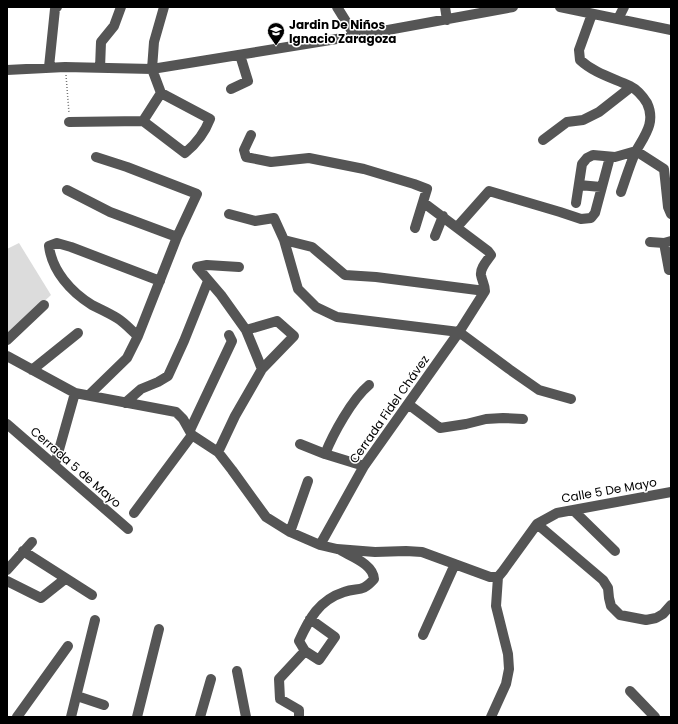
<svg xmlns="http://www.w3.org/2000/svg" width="678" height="724" font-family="Poppins,sans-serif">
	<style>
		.green { fill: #dcdcdc }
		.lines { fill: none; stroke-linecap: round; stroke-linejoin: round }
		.path { stroke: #777; stroke-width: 1.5; stroke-dasharray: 1 2; stroke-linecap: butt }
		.minor { stroke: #555; stroke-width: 10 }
		.labels { text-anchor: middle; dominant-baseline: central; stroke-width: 3; stroke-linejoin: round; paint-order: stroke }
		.poi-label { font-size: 12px; font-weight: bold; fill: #000; stroke: #fff; text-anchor: start }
		.street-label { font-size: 12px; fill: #000; stroke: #fff }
	</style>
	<rect width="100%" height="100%" fill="#fff"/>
	<path class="green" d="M 19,243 L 51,295 L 7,336 L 7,249 Z"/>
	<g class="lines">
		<path class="path" d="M 66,75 L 69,113"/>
		<path class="minor" d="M 337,7 L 355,36
			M 445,7 L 447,20
			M 560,7 L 671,30
			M 592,14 L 579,50 L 580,60 C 594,73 613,78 630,86 C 638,90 642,95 647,103 C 656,122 645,135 636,151 C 630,164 626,178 621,192
			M 618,19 L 624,7
			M 49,67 L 55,9 L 57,7
			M 100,68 L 101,42 L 114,26 L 121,7
			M 7,70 L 65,67 L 152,69 L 355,36 L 513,7
			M 231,89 L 248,81 L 240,55
			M 143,121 L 185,153 C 196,144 205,132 210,119 L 161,93 L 152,69 L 154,42 L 164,7
			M 143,121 L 161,93
			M 69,122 L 143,121
			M 251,135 L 244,150 L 246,157 L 271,162 L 309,158 L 364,169 L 414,184 L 427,189 L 415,228
			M 543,140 L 567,122 L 583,120 L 599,112 L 631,87
			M 579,185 L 601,187
			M 67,190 L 110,212 L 177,237
			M 576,203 L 582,164 L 587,158 L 593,155 L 615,157 L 636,151 L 664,169 L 668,207 L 671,214
			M 229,214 L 255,221 L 274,218 L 284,240 L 298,289 L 316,307 L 337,317 L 459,332 L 509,369 L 539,390 L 571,399
			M 457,227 L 489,191 L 560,212 L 581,219 L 591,218 L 595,213 L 610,157
			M 435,236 L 443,216
			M 284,240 L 312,247 L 345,275 L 376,277 L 485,291
			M 650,242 L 664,243 L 671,241
			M 664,243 L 669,270
			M 197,267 L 221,295 L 246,330 L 262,369
			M 197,267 L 207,265 L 239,267
			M 138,336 C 131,330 125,323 117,318 C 109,313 100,309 92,305 C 71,292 52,271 49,246 L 57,243 L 71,247 L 160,281
			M 7,340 L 44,305
			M 7,356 L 75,393 L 176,412 L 183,419 L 192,435 L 218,452 L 232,470 L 266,517 L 290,532 L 320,545 L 337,549 L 375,552 L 406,551 L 422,552 L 490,577 L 498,577 L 503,571 L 537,524 L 557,513 L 671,492
			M 32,370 L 78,333
			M 89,395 L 127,358 L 138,336 L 177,237 L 197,194 L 127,167 L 96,157
			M 125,403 L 141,389 L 158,382 L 168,376 L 184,341 L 208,281
			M 408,404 L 440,428 L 466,424 L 486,419 L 503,418 L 523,419
			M 7,424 L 128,529
			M 190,430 L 232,341 L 229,335
			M 300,444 L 325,454 L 364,466
			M 218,452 L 235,416 L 262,369 L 294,336 L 277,321 L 246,330
			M 325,454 C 333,434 352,399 369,385
			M 55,464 L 75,393
			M 573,510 L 615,551
			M 134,513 L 192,435
			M 537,524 L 603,580 L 608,588 L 609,598 L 611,606 L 620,615 L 646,620 L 656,618 L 663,614 L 671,605
			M 290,532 L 308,481
			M 320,545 L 364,466 L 459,332 L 485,291 C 485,285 482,281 481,275 C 480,268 487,261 491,255 L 488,251 L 424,203
			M 23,551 L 92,595
			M 7,570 L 32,542
			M 7,581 L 41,598 L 65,579
			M 310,619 L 335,637 L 319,660 L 305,651 L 299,641 C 309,619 319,600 344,592 C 358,587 362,593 374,579 C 373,564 352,557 340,550
			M 423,635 L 455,564
			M 237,671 L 246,717
			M 630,691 L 655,717
			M 77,696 L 104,705
			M 17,717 L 68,646
			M 71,717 L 95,620
			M 137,717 L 159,629
			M 200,717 L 211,679
			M 299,717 L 299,710 L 280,699 L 279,679 L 305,651
			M 491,717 L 506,684 L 509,669 L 508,654 L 496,606 L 498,577"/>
	</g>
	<defs>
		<g id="school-pin" transform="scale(0.9)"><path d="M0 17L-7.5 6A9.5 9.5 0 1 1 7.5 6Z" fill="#000" stroke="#fff"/><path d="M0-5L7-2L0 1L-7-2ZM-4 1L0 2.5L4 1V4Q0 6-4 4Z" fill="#fff"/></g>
	</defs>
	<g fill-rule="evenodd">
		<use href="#school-pin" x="276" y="31"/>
	</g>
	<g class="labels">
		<g class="poi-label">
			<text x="289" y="24">Jardin De Niños<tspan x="289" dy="14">Ignacio Zaragoza</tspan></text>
		</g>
		<g class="street-label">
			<text transform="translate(389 409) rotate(-55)">Cerrada Fidel Chávez</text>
			<text transform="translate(76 467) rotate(41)">Cerrada 5 de Mayo</text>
			<text transform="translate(609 490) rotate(-10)">Calle 5 De Mayo</text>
		</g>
	</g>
	<rect width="678" height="724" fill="none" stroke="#000000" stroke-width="16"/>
</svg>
